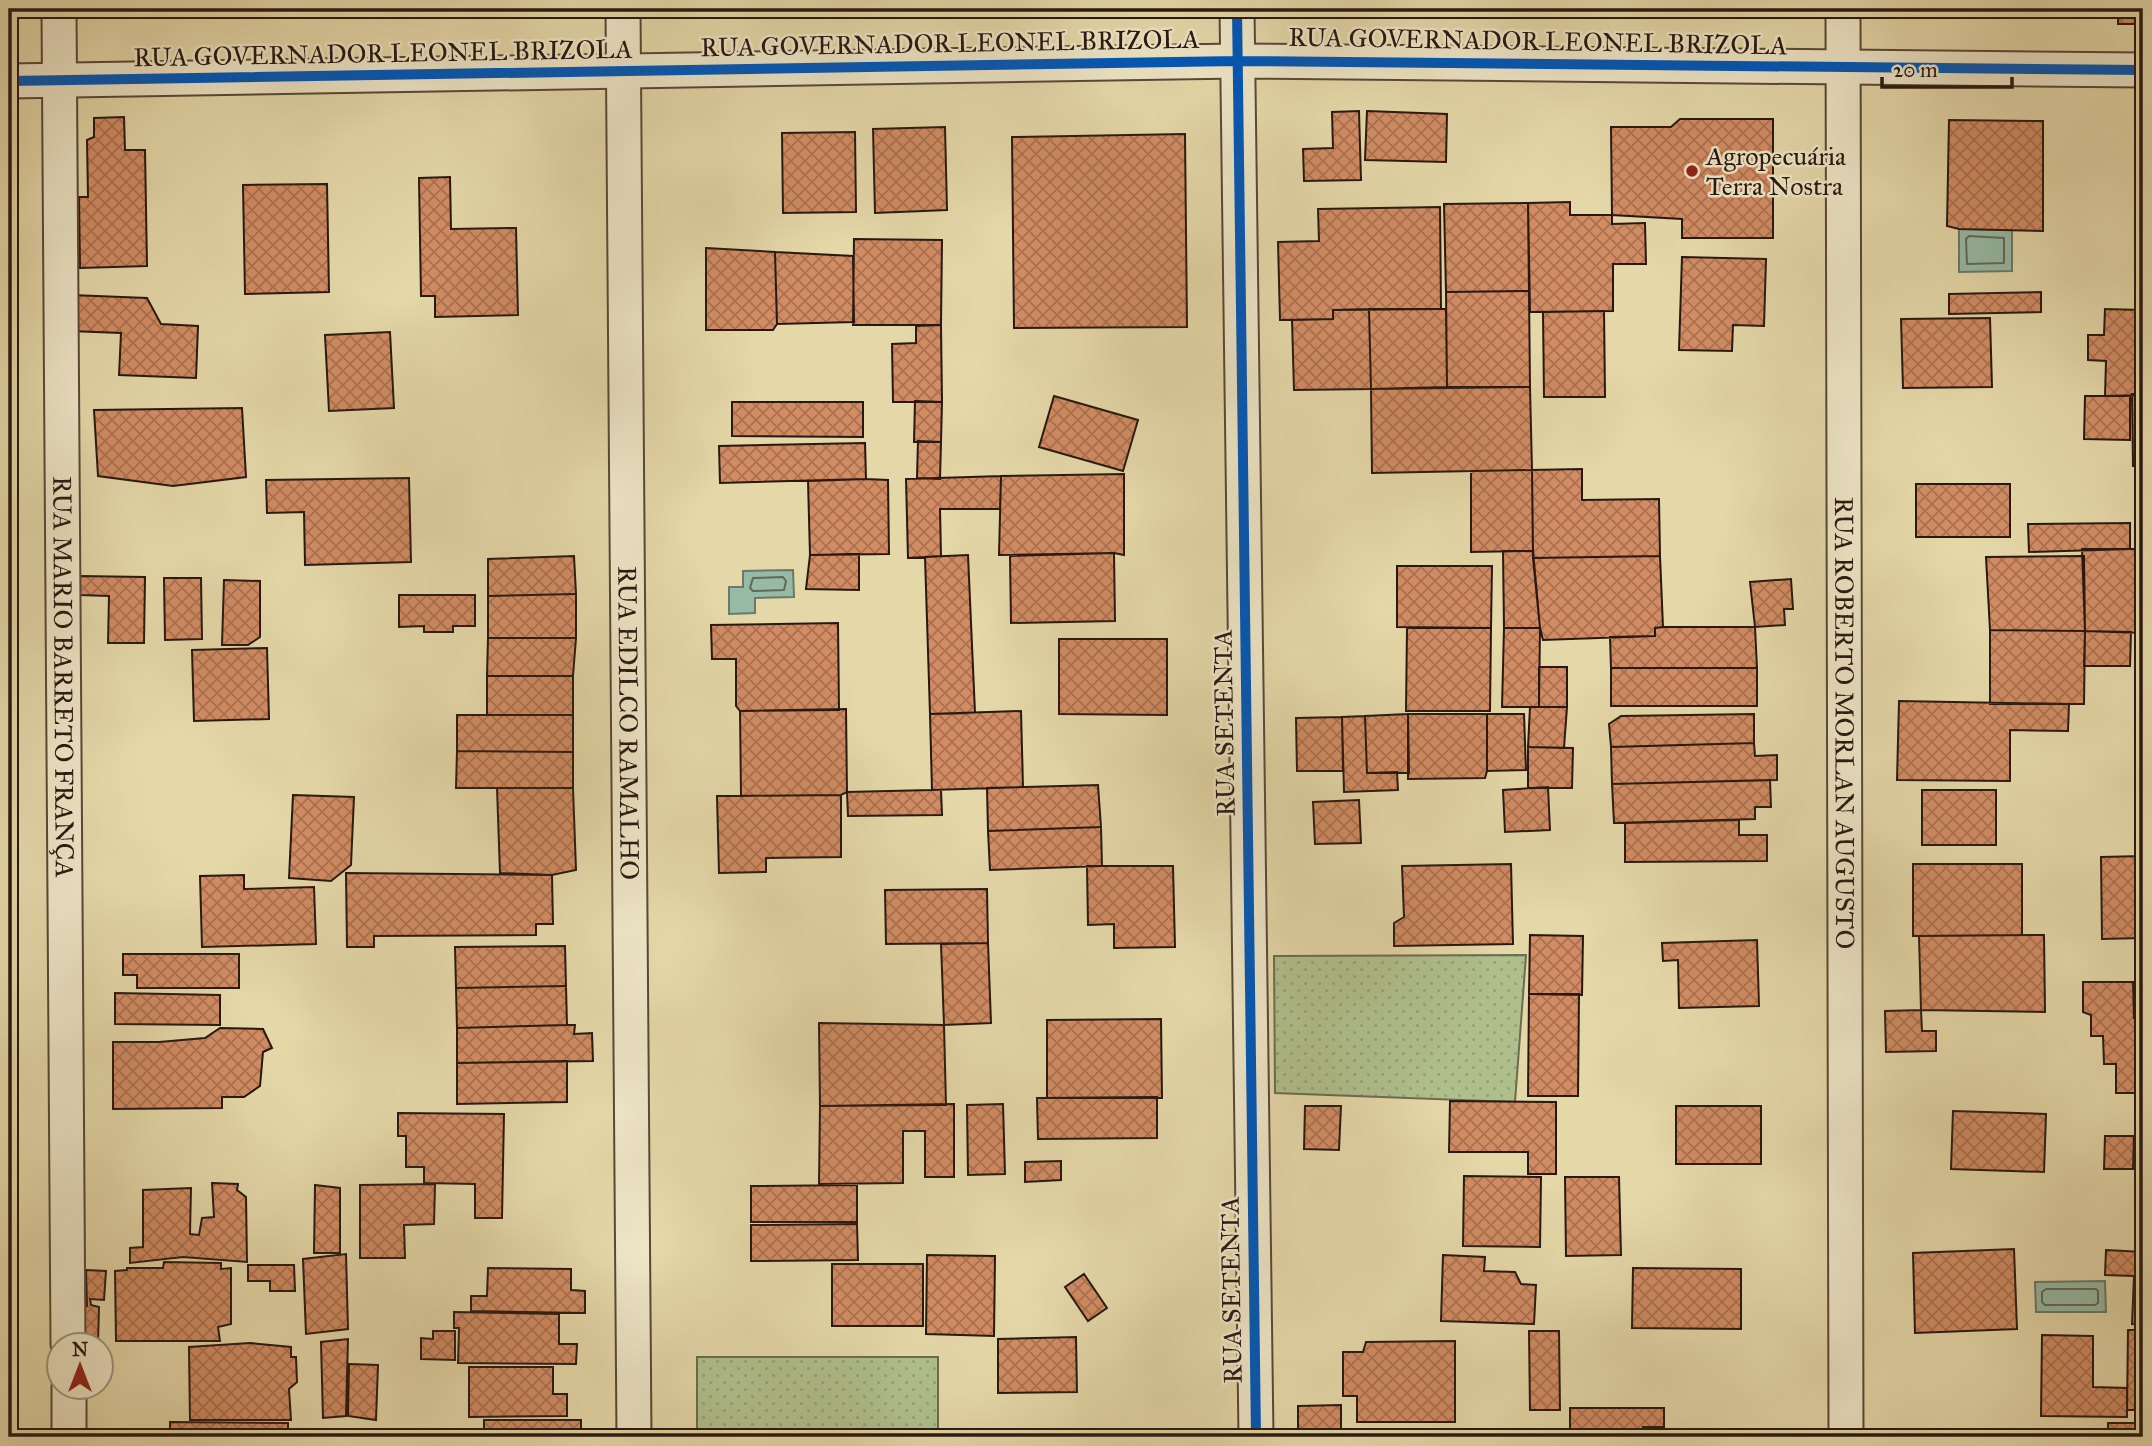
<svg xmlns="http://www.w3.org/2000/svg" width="2152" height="1446" font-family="'IM FELL Great Primer',serif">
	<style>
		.grass { fill: url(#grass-dots); stroke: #6c6c4e; stroke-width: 2 }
		.water { fill: #96baa4; stroke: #6a7969; stroke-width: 2 }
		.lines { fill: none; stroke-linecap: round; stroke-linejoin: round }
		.shore { stroke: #60695a; stroke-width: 2 }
		.building { fill: url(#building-cross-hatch); stroke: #291811; stroke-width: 2 }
		.minor-casing { stroke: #584837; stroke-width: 37 }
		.minor { stroke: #ede5c6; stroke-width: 33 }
		.cycleway-casing { stroke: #ede5c6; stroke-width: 15 }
		.cycleway { stroke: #0057b8; stroke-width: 10 }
		.poi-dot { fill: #8f2418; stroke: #ede5c6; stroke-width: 2.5 }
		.labels { text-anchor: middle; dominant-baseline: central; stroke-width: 5; stroke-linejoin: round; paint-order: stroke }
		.street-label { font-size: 26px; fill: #291811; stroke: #ede5c6 }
		.poi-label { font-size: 26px; fill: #291811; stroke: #ede5c6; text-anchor: start }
	</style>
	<defs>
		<pattern id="grass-dots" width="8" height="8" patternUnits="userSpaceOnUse" patternTransform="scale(1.75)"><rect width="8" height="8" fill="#afbf8c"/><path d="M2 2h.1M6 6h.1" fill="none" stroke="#97a378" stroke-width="1.8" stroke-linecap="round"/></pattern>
		<pattern id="building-cross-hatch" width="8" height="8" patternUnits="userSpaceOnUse" patternTransform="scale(1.75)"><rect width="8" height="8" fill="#d18c63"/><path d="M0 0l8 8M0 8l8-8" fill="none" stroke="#aa7150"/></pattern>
	</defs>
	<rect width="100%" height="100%" fill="#e4d7a8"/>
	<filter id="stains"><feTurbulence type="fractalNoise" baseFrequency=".00286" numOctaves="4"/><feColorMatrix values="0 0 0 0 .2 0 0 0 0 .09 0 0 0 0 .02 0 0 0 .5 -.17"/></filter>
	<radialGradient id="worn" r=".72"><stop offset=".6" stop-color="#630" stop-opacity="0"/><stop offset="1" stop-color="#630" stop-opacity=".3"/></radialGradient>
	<path class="grass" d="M 1526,955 L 1515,1102 L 1275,1093 L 1274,956 Z
		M 697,1357 L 938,1357 L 938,1437 L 697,1437 Z"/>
	<path class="water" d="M 1959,229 L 2012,230 L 2012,271 L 1959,272 Z
		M 793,570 L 794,597 L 755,598 L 755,613 L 729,614 L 729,587 L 743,587 L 743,571 Z
		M 2105,1281 L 2106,1312 L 2036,1312 L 2035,1282 Z"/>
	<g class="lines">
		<path class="shore" d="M 1969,236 L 2004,238 L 2004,263 L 1967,264 L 1966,239 Z
			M 783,577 L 786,581 L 784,590 L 753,591 L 750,588 L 753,578 Z
			M 2046,1289 L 2096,1289 L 2098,1291 L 2098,1303 L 2095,1305 L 2045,1305 L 2042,1302 L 2042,1292 Z"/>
	</g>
	<path class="building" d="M 2118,9 L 2143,9 L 2143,24 L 2118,24 Z
		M 1359,111 L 1361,180 L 1304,181 L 1303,149 L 1333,148 L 1332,112 Z
		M 1367,111 L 1447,114 L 1446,162 L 1365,160 Z
		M 124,117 L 125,150 L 145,150 L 147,266 L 80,268 L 79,197 L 88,197 L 87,140 L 94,137 L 94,118 Z
		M 1680,119 L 1773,119 L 1773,238 L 1682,238 L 1682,219 L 1612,215 L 1611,127 L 1671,127 Z
		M 1949,120 L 2043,121 L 2043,231 L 1959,229 L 1947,226 Z
		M 945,127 L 947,210 L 875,213 L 873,129 Z
		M 855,132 L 856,212 L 783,213 L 782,133 Z
		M 1185,134 L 1187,327 L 1014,328 L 1012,137 Z
		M 450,177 L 451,229 L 516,228 L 518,315 L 435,317 L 435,296 L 421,296 L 419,178 Z
		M 327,184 L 329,292 L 245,294 L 243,185 Z
		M 1570,202 L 1570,215 L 1612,215 L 1612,224 L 1645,223 L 1646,264 L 1613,264 L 1613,311 L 1530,312 L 1528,203 Z
		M 1528,203 L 1529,291 L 1446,292 L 1444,204 Z
		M 1440,207 L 1441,309 L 1333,310 L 1333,319 L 1280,320 L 1278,242 L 1319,241 L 1318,209 Z
		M 854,239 L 942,240 L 941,325 L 853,325 Z
		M 706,248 L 775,252 L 777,324 L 773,330 L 706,330 Z
		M 775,252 L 853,256 L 854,322 L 777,324 Z
		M 1682,257 L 1766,259 L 1764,326 L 1733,325 L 1732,351 L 1679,350 Z
		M 1529,291 L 1530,387 L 1447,387 L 1446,292 Z
		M 2041,292 L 2041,312 L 1949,314 L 1949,294 Z
		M 71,295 L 147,298 L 161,324 L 198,326 L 196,378 L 119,375 L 121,333 L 70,331 Z
		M 1369,309 L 1446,309 L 1447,387 L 1371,389 Z
		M 1369,309 L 1371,389 L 1294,390 L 1292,320 L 1333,319 L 1333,310 Z
		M 2105,309 L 2143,310 L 2143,395 L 2105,396 L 2106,361 L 2088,360 L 2088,335 L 2104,335 Z
		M 1604,311 L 1605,397 L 1544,397 L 1543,312 Z
		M 1990,318 L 1992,387 L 1903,388 L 1901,319 Z
		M 941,325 L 942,402 L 893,402 L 892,344 L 916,343 L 916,326 Z
		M 390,332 L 394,408 L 329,411 L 325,335 Z
		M 1530,387 L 1532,470 L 1372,473 L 1371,389 Z
		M 2132,394 L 2143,394 L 2143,466 L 2133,466 Z
		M 1054,396 L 1138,420 L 1123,471 L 1039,447 Z
		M 2085,396 L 2130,396 L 2130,440 L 2084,439 Z
		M 915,401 L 942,402 L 941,442 L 914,442 Z
		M 732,402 L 863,402 L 863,437 L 732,436 Z
		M 242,408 L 246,477 L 173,486 L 98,476 L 94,410 Z
		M 918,441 L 941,442 L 940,479 L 917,478 Z
		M 865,443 L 866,479 L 720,483 L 719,446 Z
		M 1582,469 L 1582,500 L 1659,499 L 1660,556 L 1533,558 L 1532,470 Z
		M 1532,470 L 1533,551 L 1471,552 L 1471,471 Z
		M 1124,474 L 1124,555 L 1114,553 L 999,555 L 1001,476 Z
		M 1001,476 L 1000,509 L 940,509 L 941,556 L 908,558 L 906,479 Z
		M 409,478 L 411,562 L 305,565 L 304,512 L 267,513 L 266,480 Z
		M 866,479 L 888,480 L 889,554 L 810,555 L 808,481 Z
		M 1916,484 L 2010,484 L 2010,537 L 1916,537 Z
		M 2130,523 L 2130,549 L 2029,552 L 2028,524 Z
		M 2082,549 L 2143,549 L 2143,633 L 2085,631 Z
		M 1503,551 L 1533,551 L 1540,628 L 1504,628 Z
		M 1114,553 L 1115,621 L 1011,623 L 1010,556 Z
		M 859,554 L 859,590 L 806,589 L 810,555 Z
		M 968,555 L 975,713 L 930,714 L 925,557 Z
		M 574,556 L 576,594 L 488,596 L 488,559 Z
		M 1660,556 L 1663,627 L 1655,628 L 1655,636 L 1543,640 L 1540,628 L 1533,558 Z
		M 2084,556 L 2085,631 L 1990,630 L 1986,557 Z
		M 1397,566 L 1492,566 L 1491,628 L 1397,627 Z
		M 80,576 L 145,577 L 144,643 L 108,643 L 109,596 L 80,595 Z
		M 164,578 L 201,578 L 202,639 L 165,640 Z
		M 1791,579 L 1793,609 L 1784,609 L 1785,625 L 1755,627 L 1750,582 Z
		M 224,580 L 260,581 L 260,637 L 248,645 L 222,645 Z
		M 576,594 L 576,638 L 488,638 L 488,596 Z
		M 399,595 L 475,595 L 475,626 L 453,626 L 453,632 L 424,632 L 424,626 L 399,627 Z
		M 838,623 L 839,710 L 740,711 L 736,706 L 736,659 L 712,659 L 711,625 Z
		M 1663,627 L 1755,627 L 1757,668 L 1611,668 L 1610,637 L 1655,636 L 1655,628 Z
		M 1407,628 L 1491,628 L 1490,711 L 1406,711 Z
		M 1504,628 L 1540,628 L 1539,707 L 1502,707 Z
		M 1990,630 L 2085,631 L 2084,704 L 1990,704 Z
		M 2085,631 L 2131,632 L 2130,666 L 2084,666 Z
		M 488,638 L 576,638 L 573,676 L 487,676 Z
		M 1059,639 L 1167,639 L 1167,715 L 1059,714 Z
		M 267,648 L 269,719 L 194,721 L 192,650 Z
		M 1539,667 L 1567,667 L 1567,707 L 1539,707 Z
		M 1611,668 L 1757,668 L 1757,706 L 1611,706 Z
		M 487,676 L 573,676 L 573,715 L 487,715 Z
		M 1899,701 L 2069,704 L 2068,731 L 2010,730 L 2010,781 L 1897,780 Z
		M 2136,705 L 2143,705 L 2143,784 L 2136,785 Z
		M 1530,707 L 1567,707 L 1564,748 L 1528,747 Z
		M 846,709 L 847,792 L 841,795 L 741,796 L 740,711 Z
		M 1021,711 L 1023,787 L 932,790 L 930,714 Z
		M 1408,714 L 1487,714 L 1487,771 L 1485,778 L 1408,779 Z
		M 1408,714 L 1409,773 L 1367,773 L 1365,716 Z
		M 1487,714 L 1524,714 L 1526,770 L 1487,771 Z
		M 1754,714 L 1754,743 L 1611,747 L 1609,724 L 1621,716 Z
		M 457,715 L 573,715 L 573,752 L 457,751 Z
		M 1365,716 L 1367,773 L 1397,772 L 1398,790 L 1344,792 L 1342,717 Z
		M 1342,717 L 1343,771 L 1297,771 L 1296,718 Z
		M 1754,743 L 1755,756 L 1777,755 L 1777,780 L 1612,784 L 1611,747 Z
		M 1528,747 L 1573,748 L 1572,788 L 1528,788 Z
		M 457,751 L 573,752 L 573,788 L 456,788 Z
		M 1770,780 L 1771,807 L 1755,807 L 1755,819 L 1614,823 L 1612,784 Z
		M 1098,785 L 1101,827 L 988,831 L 987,788 Z
		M 1548,787 L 1550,830 L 1505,832 L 1503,790 Z
		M 497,788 L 573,788 L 576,870 L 552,875 L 500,873 Z
		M 932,790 L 941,790 L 942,815 L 848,816 L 847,792 Z
		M 1922,790 L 1996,790 L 1996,845 L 1922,845 Z
		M 293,795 L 354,797 L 351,865 L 331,881 L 289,878 Z
		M 841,795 L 841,857 L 766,858 L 766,872 L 719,873 L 717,796 Z
		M 1359,800 L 1361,843 L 1315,844 L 1313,802 Z
		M 1739,820 L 1739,835 L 1767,835 L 1767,861 L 1625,862 L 1625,823 Z
		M 1101,827 L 1102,866 L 990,870 L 988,831 Z
		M 2143,856 L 2143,938 L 2102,939 L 2101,857 Z
		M 1511,864 L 1513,944 L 1394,946 L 1394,923 L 1404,917 L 1402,866 Z
		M 1913,864 L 2022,864 L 2022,935 L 1913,936 Z
		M 1087,866 L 1173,866 L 1175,947 L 1114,948 L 1114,924 L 1088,925 Z
		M 346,873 L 552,875 L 553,924 L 536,924 L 536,935 L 374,936 L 374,947 L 347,947 Z
		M 244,875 L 244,889 L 314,887 L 316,944 L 202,947 L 200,876 Z
		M 987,889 L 988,943 L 886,944 L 885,890 Z
		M 1530,935 L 1583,936 L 1582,995 L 1529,994 Z
		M 2044,935 L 2045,1012 L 1921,1010 L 1919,936 Z
		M 1757,940 L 1759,1006 L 1679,1008 L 1678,960 L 1663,961 L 1662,943 Z
		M 988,943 L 991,1023 L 944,1025 L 941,944 Z
		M 565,946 L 566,986 L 456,988 L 455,947 Z
		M 123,954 L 239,954 L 239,988 L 137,988 L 137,975 L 123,975 Z
		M 2083,982 L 2133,982 L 2134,1018 L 2143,1018 L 2143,1093 L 2116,1093 L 2116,1064 L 2104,1064 L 2103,1036 L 2091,1036 L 2091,1015 L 2083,1012 Z
		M 566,986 L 567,1025 L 457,1028 L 456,988 Z
		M 115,993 L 220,995 L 220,1025 L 115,1024 Z
		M 1529,994 L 1579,994 L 1578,1096 L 1528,1096 Z
		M 1921,1010 L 1922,1031 L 1936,1031 L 1936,1051 L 1886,1052 L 1885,1011 Z
		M 1161,1019 L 1162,1098 L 1047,1098 L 1047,1020 Z
		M 819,1023 L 944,1025 L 946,1105 L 820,1106 Z
		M 567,1025 L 575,1025 L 574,1034 L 592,1033 L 593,1061 L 457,1063 L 457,1028 Z
		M 220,1028 L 263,1029 L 272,1048 L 263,1052 L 260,1086 L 244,1097 L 222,1097 L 222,1108 L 113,1109 L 113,1042 L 159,1042 L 205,1038 Z
		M 567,1061 L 567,1102 L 457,1104 L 457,1063 Z
		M 1157,1097 L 1157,1138 L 1038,1139 L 1037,1098 Z
		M 1450,1101 L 1556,1102 L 1556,1174 L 1528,1174 L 1528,1152 L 1449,1152 Z
		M 954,1104 L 954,1177 L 925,1177 L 925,1131 L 903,1131 L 903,1183 L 819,1184 L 820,1106 Z
		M 1003,1104 L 1005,1174 L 968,1175 L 967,1105 Z
		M 1305,1106 L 1341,1106 L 1339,1150 L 1304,1149 Z
		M 1676,1106 L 1761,1106 L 1761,1164 L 1676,1164 Z
		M 1953,1111 L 2046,1114 L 2044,1172 L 1951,1169 Z
		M 398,1113 L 504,1114 L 502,1218 L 475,1218 L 475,1184 L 424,1183 L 424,1167 L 406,1167 L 406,1136 L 398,1136 Z
		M 2105,1136 L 2134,1136 L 2133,1169 L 2104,1169 Z
		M 1061,1161 L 1061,1180 L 1025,1182 L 1025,1162 Z
		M 1464,1176 L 1541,1177 L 1540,1247 L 1463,1246 Z
		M 1565,1177 L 1619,1177 L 1621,1255 L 1566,1256 Z
		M 212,1183 L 238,1184 L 237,1190 L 246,1197 L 247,1262 L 183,1257 L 130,1263 L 130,1248 L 143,1247 L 143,1190 L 191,1188 L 190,1234 L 199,1235 L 202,1218 L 214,1217 Z
		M 435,1184 L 434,1224 L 404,1225 L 405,1258 L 360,1258 L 360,1185 Z
		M 315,1185 L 340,1188 L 340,1253 L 314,1253 Z
		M 857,1185 L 857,1222 L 751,1222 L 751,1186 Z
		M 857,1224 L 858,1260 L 751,1261 L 751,1225 Z
		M 2014,1249 L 2017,1329 L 1915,1333 L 1913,1253 Z
		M 2106,1250 L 2143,1252 L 2143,1325 L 2132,1324 L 2134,1276 L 2105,1275 Z
		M 346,1254 L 348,1329 L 306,1334 L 303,1259 Z
		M 927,1255 L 995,1256 L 994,1336 L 926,1334 Z
		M 1443,1255 L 1485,1257 L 1484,1271 L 1515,1272 L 1521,1284 L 1536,1285 L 1534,1324 L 1441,1321 Z
		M 164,1262 L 221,1263 L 221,1269 L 231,1268 L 231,1324 L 218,1327 L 220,1341 L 116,1341 L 115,1271 L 127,1270 L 127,1268 L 163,1268 Z
		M 832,1264 L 923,1264 L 923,1326 L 832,1326 Z
		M 248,1265 L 294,1265 L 295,1291 L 270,1291 L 270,1281 L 248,1281 Z
		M 488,1268 L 571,1269 L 571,1290 L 585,1291 L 585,1313 L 471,1311 L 471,1296 L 487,1296 Z
		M 1633,1268 L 1741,1269 L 1741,1329 L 1632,1328 Z
		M 86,1270 L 106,1271 L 104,1300 L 90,1299 L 91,1305 L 99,1307 L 98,1344 L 80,1343 L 81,1308 L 87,1306 Z
		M 1084,1274 L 1107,1308 L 1088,1321 L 1065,1287 Z
		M 454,1312 L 559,1314 L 559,1344 L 577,1344 L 576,1364 L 458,1363 L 459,1328 L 454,1328 Z
		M 2128,1330 L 2143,1330 L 2143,1410 L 2127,1410 Z
		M 433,1331 L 455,1331 L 455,1360 L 421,1359 L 421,1338 L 433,1339 Z
		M 1529,1331 L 1559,1331 L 1560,1410 L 1530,1410 Z
		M 2042,1335 L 2093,1336 L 2093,1387 L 2127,1388 L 2127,1417 L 2041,1416 Z
		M 1076,1337 L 1077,1392 L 998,1393 L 998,1339 Z
		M 348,1339 L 346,1416 L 323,1418 L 321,1342 Z
		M 1455,1341 L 1455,1422 L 1357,1422 L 1357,1396 L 1343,1396 L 1343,1352 L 1363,1352 L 1366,1342 Z
		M 250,1343 L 291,1347 L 291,1357 L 296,1357 L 297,1382 L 289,1389 L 291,1420 L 190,1420 L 189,1347 Z
		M 349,1364 L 378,1365 L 376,1420 L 348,1416 Z
		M 469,1367 L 553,1367 L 553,1394 L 567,1394 L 567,1416 L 469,1417 Z
		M 1341,1405 L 1341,1437 L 1298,1437 L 1298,1406 Z
		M 1570,1408 L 1664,1408 L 1664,1427 L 1643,1427 L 1643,1437 L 1570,1437 Z
		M 484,1420 L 581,1420 L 581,1437 L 484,1437 Z
		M 170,1422 L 288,1423 L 288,1437 L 170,1437 Z
		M 2108,1423 L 2143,1423 L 2143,1437 L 2108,1437 Z
		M 333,1430 L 352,1432 L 352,1437 L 330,1437 Z
		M 1064,1433 L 1064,1437 L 992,1437 Z"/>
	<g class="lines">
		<g class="minor-casing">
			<g id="minor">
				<path id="s1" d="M 59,9 L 68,1344"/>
				<path id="s2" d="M 623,9 L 634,1437"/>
				<path d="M 1237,9 L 1256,1437"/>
				<path id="s3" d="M 1843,9 L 1846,1437"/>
				<path d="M 9,81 L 1238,61 L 2143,70"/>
				<path d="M 69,1386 L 69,1437"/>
			</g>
		</g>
		<use href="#minor" class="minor"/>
		<g class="cycleway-casing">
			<path id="cycleway" d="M 1237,9 L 1256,1437
				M 9,81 L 1238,61 L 2143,70"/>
		</g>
		<use href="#cycleway" class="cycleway"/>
	</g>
	<circle class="poi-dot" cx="1692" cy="171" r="7"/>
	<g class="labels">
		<g class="street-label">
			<text transform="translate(1538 41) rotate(1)">RUA GOVERNADOR LEONEL BRIZOLA</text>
			<text transform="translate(950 43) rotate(-1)">RUA GOVERNADOR LEONEL BRIZOLA</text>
			<text transform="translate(383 53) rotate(-1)">RUA GOVERNADOR LEONEL BRIZOLA</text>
			<text stroke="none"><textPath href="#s1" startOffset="668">RUA MARIO BARRETO FRANÇA</textPath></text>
			<text stroke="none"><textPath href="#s2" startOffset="714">RUA EDILCO RAMALHO</textPath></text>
			<text transform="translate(1224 723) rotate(-91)">RUA SETENTA</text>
			<text stroke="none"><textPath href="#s3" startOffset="714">RUA ROBERTO MORLAN AUGUSTO</textPath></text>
			<text transform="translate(1231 1290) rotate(-91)">RUA SETENTA</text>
		</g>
		<g class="poi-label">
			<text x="1706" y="156">Agropecuária<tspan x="1706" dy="30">Terra Nostra</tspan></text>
		</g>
	</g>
	<rect width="2152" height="1446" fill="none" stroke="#e4d7a8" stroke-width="35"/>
	<rect x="10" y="10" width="2131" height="1425" fill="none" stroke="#291811" stroke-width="3.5"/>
	<rect x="18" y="18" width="2117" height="1411" fill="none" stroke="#291811" stroke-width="2"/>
	<g transform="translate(80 1366)"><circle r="33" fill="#ede5c6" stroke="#9f937e" stroke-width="2"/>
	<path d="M0-5L12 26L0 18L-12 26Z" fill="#8f2418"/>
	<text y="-10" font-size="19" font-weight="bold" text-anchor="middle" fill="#291811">N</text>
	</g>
	<path d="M1882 77v10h130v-10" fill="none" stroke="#291811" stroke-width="3.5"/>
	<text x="1893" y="77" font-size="21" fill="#291811" stroke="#ede5c6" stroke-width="5" paint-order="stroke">20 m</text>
	<rect width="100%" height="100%" filter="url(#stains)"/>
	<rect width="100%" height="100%" fill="url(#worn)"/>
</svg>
